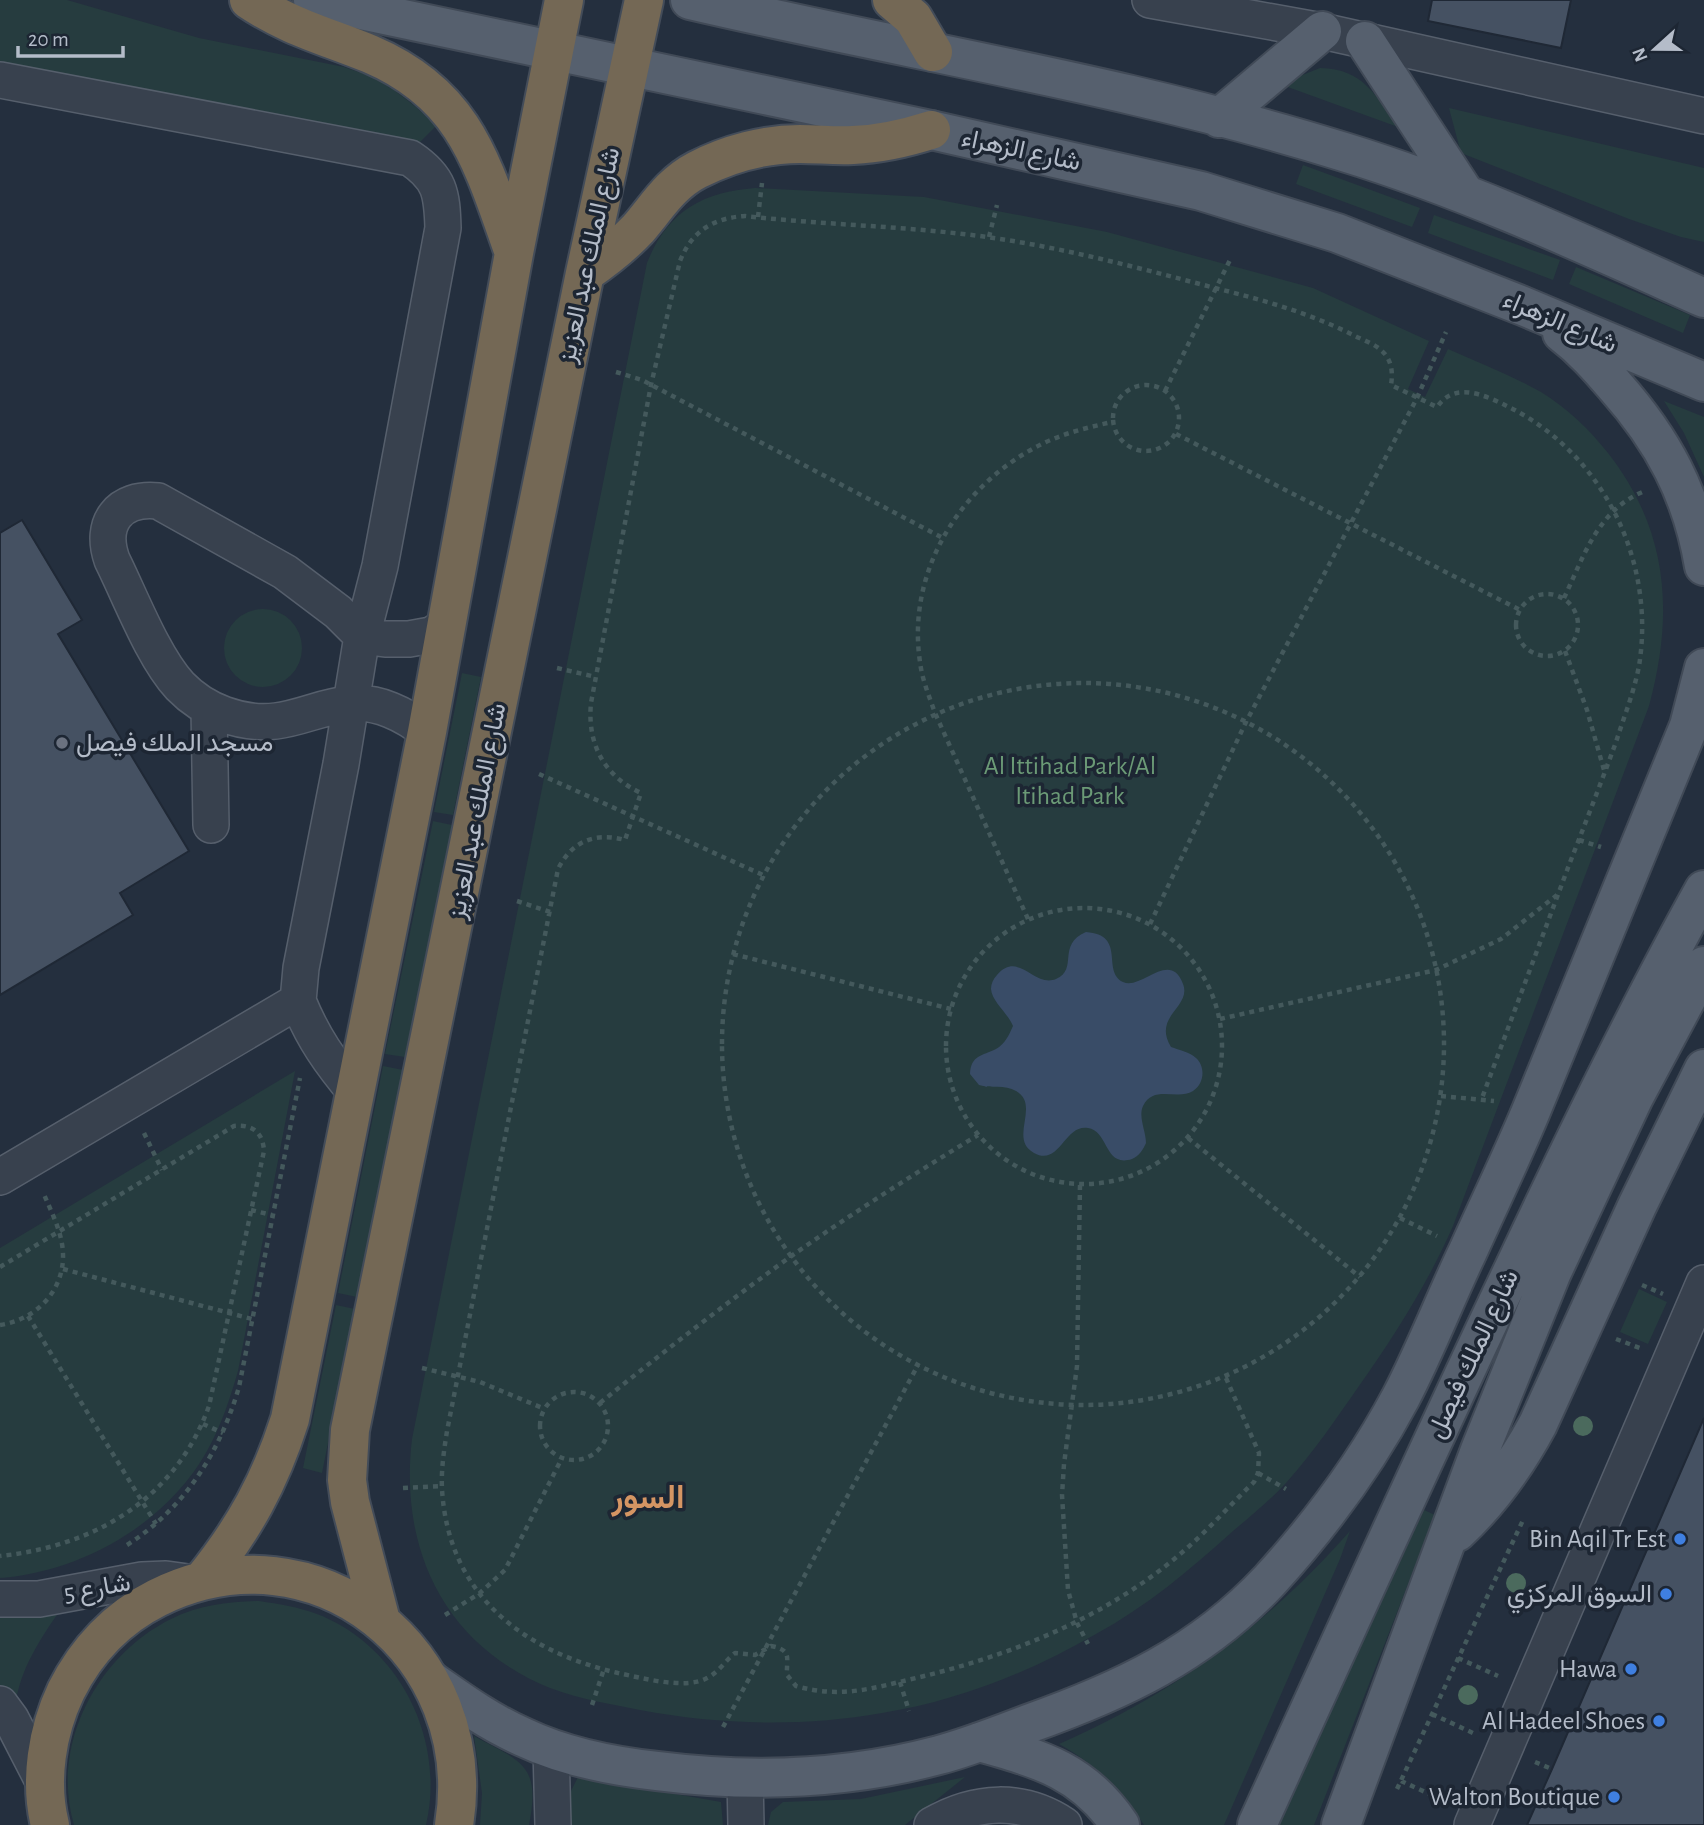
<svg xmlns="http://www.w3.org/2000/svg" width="1704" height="1825" font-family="'Alegreya Sans',Vazirmatn,sans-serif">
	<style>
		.green { fill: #263c3f }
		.water { fill: #394c67 }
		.building { fill: #455162; stroke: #1f2835; stroke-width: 2 }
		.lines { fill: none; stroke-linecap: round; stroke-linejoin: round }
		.minor-casing { stroke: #565f6c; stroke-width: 38 }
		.major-casing { stroke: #414a57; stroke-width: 42 }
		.highway-casing { stroke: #434c59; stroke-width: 42 }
		.path { stroke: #44595c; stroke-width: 4.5; stroke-dasharray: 5 5; stroke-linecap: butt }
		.minor { stroke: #38414e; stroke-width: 35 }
		.major { stroke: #56606e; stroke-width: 38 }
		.highway { stroke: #746855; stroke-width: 38 }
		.tree { fill: #4b6a5d }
		.worship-dot { fill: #6b7280; stroke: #1d2633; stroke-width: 2.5 }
		.shop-dot { fill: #3f7fe0; stroke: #1d2633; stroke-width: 2.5 }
		.labels { text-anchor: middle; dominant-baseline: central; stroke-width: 7; stroke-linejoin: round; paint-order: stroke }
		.street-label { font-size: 26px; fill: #b4bcc9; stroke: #1d2633 }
		.poi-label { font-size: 26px; fill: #b4bcc9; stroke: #1d2633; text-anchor: end }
		.park-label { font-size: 26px; fill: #6b9a76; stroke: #1d2633 }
		.district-label { font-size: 33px; font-weight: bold; fill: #d59563; stroke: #1d2633 }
	</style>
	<rect width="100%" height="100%" fill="#242f3e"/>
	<path class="green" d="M 0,0 L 67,0 L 199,38 L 344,67 L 370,76 L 394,90 L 416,107 L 436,126 L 413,149 L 0,66 Z
		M 1320,68 C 1364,69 1375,95 1398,127 L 1285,86 L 1295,78 Z
		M 1449,108 L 1704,168 L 1704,242 L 1681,237 L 1629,219 L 1461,153 Z
		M 1303,165 L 1420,208 L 1412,227 L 1296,184 Z
		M 755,188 L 924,197 L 1107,232 L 1313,288 L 1429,341 L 1408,389 L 1425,397 L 1448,349 C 1479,363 1511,375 1541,392 C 1567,408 1589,429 1608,453 C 1669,531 1674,614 1649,706 L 1453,1226 C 1428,1283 1395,1335 1359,1386 C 1336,1419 1313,1453 1286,1483 C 1269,1501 1251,1516 1233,1531 C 1190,1570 1147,1606 1096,1634 C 1030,1672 958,1701 882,1713 C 803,1727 719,1725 640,1710 C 610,1704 579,1699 550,1688 C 444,1645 399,1549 412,1439 L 647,263 C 667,212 702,192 755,188 Z
		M 1434,215 L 1560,260 L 1553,280 L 1428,233 Z
		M 1576,267 L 1690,315 L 1683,333 L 1569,284 Z
		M 1664,401 L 1704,417 L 1704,477 L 1684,433 Z
		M224 648a39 39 0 1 1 78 0a39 39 0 1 1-78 0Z
		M 462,673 L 481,677 L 453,815 L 434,812 Z
		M 433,821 L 452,825 L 405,1057 L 385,1054 Z
		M 383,1066 L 403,1070 L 357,1297 L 338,1293 Z
		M 295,1071 L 238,1371 C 230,1399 221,1426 207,1451 C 167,1523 82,1572 0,1578 L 0,1248 Z
		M 1639,1289 L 1667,1302 L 1648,1344 L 1620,1332 Z
		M 336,1305 L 355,1309 L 322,1473 L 303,1468 Z
		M 1424,1510 L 1435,1515 L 1314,1825 L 1277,1825 Z
		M 1350,1531 L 1340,1559 L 1224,1825 L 1144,1825 C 1122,1789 1096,1765 1059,1744 C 1175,1693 1267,1625 1350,1531 Z
		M 259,1601 C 279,1604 298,1607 317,1614 C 400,1646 446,1740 426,1825 L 74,1825 C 50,1744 98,1655 171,1619 C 199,1605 229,1602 259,1601 Z
		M 63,1606 C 41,1638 20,1668 15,1707 L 0,1685 L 0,1607 Z
		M 474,1736 C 522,1762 541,1765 529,1825 L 480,1825 L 482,1793 Z
		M 578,1777 L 721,1802 L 723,1825 L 565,1825 L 571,1791 Z
		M 965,1777 L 905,1825 L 768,1825 L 771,1812 L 783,1802 L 861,1799 Z"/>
	<path class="water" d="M 1086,932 C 1127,935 1101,971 1123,982 C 1141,991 1170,949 1183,984 C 1192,1007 1152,1016 1171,1047 C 1179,1050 1190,1052 1196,1058 C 1206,1067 1204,1084 1193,1091 C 1177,1101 1154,1084 1143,1106 C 1138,1117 1146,1131 1146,1143 C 1143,1150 1139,1156 1132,1159 C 1104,1168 1109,1131 1088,1128 C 1064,1124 1060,1167 1034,1153 C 1008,1139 1041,1105 1016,1091 C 1005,1084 990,1089 979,1085 L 970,1074 C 971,1055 982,1056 996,1049 C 1005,1044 1009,1035 1013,1026 C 1008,1013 992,1002 991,989 C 991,984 993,979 997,975 C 1019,950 1034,988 1056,979 C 1079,969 1056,945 1086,932 Z"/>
	<path class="building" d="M 1432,0 L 1571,0 L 1561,48 L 1428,21 Z
		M 22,520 L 82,620 L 58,634 L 189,851 L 120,893 L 133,915 L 0,995 L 0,533 Z
		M 1704,1418 L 1704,1825 L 1527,1825 L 1552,1769 Z"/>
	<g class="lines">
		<g class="minor-casing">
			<path id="minor" d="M 1150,0 L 1322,31 L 1704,116
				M 0,80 L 410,158 C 440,178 442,193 443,228 L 380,566 L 362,636 L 341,764 L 301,968 L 298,1001 L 0,1177
				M 209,708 L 211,825
				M 427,732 C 406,715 377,700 349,704 C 324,706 301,718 276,721 C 241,725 204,711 180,686 C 153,657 130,596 112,560 C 99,523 119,497 158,501 L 285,572 L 338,612 L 362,636 L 385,639 L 409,639 L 431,635 L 446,626
				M 298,1001 C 313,1038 330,1062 356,1093
				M 0,1599 L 39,1599 L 142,1580 L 166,1579 L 195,1583
				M 0,1704 L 11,1719 L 45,1785
				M 551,1749 L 553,1825
				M 745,1779 L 746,1825
				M 932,1825 C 975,1800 1022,1797 1064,1825
				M 1472,1825 L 1704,1283"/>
		</g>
		<g class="major-casing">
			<path id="major" d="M 313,0 L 931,130 L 1201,191 L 1337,233 L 1523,306 L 1704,382
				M 690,0 C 908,51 1130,85 1344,152 C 1468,190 1586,245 1704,298
				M 1365,41 L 1465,194
				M 1219,118 L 1322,31
				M 1562,333 C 1583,349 1598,366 1615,386 C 1663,440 1692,494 1704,566
				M 1457,1532 C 1491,1500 1516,1465 1538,1424 L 1637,1206 L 1704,1069
				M 430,1680 C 460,1701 489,1722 523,1737 C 565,1757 611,1766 657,1771 C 752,1783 845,1780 939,1755 C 969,1747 999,1735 1028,1724 C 1121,1691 1201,1654 1270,1580 C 1320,1525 1366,1463 1401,1397 C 1426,1349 1445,1299 1468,1251 C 1489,1204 1511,1159 1531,1111 L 1689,726 L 1704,668
				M 979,1742 C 1039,1759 1083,1770 1120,1825
				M 1257,1825 C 1342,1639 1426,1453 1514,1268 C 1574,1140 1635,1014 1704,890
				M 1341,1825 L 1480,1450 L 1552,1272 L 1634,1097 L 1704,966"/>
		</g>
		<g class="highway-casing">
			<path id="highway" d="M 249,0 C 289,27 326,36 370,54 C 466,95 482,163 514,253
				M 892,0 L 913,18 L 933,52
				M 585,273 C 604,260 622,246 638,229 C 657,207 670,184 697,170 C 728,154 765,144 800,144 C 818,144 835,146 853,145 C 880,144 906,138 931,130
				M 202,1581 C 244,1529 270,1482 290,1419 L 427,732 L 514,253 L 564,0
				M 381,1621 L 350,1502 L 347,1480 L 350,1430 L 585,273 L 644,0
				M 50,1825 C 39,1781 47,1731 66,1691 C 86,1651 117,1618 157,1598 C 316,1519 482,1654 454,1825"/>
		</g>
		<path class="path" d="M 758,217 L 762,183
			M 989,237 L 997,205
			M 616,372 L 642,380 L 941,537
			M1113 418a33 33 0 1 1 66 0a33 33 0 1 1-66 0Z
			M 1165,391 L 1231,258
			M 1176,434 L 1520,610
			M1516 625a31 31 0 1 1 62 0a31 31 0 1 1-62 0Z
			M 1564,598 C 1584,556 1598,509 1645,491
			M 1565,651 L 1587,710 L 1604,770
			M 557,668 L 596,677
			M722 1044a361 361 0 1 1 722 0a361 361 0 1 1-722 0Z
			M 539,774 L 763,875
			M 1579,840 L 1601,847
			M 517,901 L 550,912
			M946 1046a138 138 0 1 1 276 0a138 138 0 1 1-276 0Z
			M 1028,919 L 935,713 C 929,696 922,679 920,662 C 906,569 963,481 1046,442 C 1068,432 1090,427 1112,422
			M 1150,924 L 1246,722 L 1417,398 L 1446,332
			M 733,954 L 951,1009
			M 1220,1019 L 1436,970 L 1501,939 L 1557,895
			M 1441,1096 L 1494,1101
			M 144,1133 L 162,1170
			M 1188,1138 L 1360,1277
			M 1080,1185 L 1077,1366 L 1064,1464 L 1062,1495 L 1068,1590 L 1077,1623 L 1088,1644
			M 251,1210 L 272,1215
			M 1400,1218 L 1437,1236
			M 0,1267 L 234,1126 C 253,1124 263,1133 264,1151 L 209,1406 C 176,1498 96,1546 0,1556
			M 63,1269 L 252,1319
			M 1642,1285 L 1663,1294
			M 28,1316 L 156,1524
			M 0,1325 C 40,1319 69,1285 62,1244 C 59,1226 50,1209 43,1192
			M 1616,1339 L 1640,1348
			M 422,1368 L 480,1382 L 545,1409
			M 1226,1378 L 1259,1453 L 1258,1473 L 1254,1482 C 1231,1504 1210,1528 1186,1549 C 1110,1616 1013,1655 916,1678 C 873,1688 841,1699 796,1686 L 787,1675 C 786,1659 793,1650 771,1646 L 755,1655 L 735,1653 C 725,1661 719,1672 707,1678 C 686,1690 642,1678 618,1673 C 522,1651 448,1594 442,1489 C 441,1470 444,1450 447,1431 L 558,869 C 572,841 595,832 625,840 L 641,793 C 604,776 587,744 591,703 L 651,385 L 680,261 C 692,231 713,218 745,216 C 825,225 907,226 987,237 C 1065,248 1139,268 1215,288 C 1263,300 1310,313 1355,336 C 1363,340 1375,344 1382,351 C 1392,360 1393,373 1391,385 L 1437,407 C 1455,381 1484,395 1507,406 C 1603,453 1656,561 1639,666 C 1634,692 1624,717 1616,742 C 1601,783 1585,824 1569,865 C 1540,943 1511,1020 1482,1098
			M540 1426a34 34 0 1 1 68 0a34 34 0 1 1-68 0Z
			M 600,1403 C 662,1353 725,1304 790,1257 C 851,1214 914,1174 978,1135
			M 203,1424 L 223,1433
			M 1258,1473 L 1286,1489
			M 403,1488 L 441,1486
			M 127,1545 C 185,1508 220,1452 239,1387 L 300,1078
			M 445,1615 L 480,1593 L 505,1570 L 562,1458
			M 1458,1658 L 1498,1676
			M 900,1682 L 909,1711
			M 592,1705 L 604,1669
			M 1432,1714 L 1473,1733
			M 723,1727 L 918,1365
			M 1535,1762 L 1552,1769
			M 1401,1781 L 1445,1801
			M 1397,1789 L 1524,1518"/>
		<use href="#minor" class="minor"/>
		<use href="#major" class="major"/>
		<use href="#highway" class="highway"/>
	</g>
	<g class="tree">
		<circle cx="1583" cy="1426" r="10"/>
		<circle cx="1516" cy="1583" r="10"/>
		<circle cx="1468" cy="1695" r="10"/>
	</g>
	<circle class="worship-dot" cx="62" cy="743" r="7"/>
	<g class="shop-dot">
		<circle cx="1680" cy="1539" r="7"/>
		<circle cx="1666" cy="1594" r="7"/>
		<circle cx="1631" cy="1669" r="7"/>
		<circle cx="1659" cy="1721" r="7"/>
		<circle cx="1614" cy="1797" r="7"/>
	</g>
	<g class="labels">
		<g class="street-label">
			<text transform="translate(1021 150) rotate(12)">شارع الزهراء</text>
			<text transform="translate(589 255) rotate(-78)">شارع الملك عبد العزيز</text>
			<text transform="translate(1560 322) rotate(23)">شارع الزهراء</text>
			<text transform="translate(477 811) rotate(-79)">شارع الملك عبد العزيز</text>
			<text transform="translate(1473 1354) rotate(-65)">شارع الملك فيصل</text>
			<text transform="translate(97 1588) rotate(-10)">شارع 5</text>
		</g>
		<g class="poi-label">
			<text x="76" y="743" text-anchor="start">مسجد الملك فيصل</text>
			<text x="1666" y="1539">Bin Aqil Tr Est</text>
			<text x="1652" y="1594">السوق المركزي</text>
			<text x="1617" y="1669">Hawa</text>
			<text x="1645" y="1721">Al Hadeel Shoes</text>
			<text x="1600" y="1797">Walton Boutique</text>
		</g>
		<g class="park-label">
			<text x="1070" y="766">Al Ittihad Park/Al<tspan x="1070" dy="30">Itihad Park</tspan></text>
		</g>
		<g class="district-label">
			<text x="648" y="1498">السور</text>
		</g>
	</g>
	<g transform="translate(1655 49) rotate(249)" stroke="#1d2633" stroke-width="5" paint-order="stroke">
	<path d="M0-5L12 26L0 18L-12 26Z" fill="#b4bcc9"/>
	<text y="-10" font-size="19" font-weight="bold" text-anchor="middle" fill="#b4bcc9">N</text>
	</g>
	<path d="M18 46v10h105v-10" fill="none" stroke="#b4bcc9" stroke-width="3.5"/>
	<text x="28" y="46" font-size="21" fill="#b4bcc9" stroke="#1d2633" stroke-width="5" paint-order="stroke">20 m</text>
</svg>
